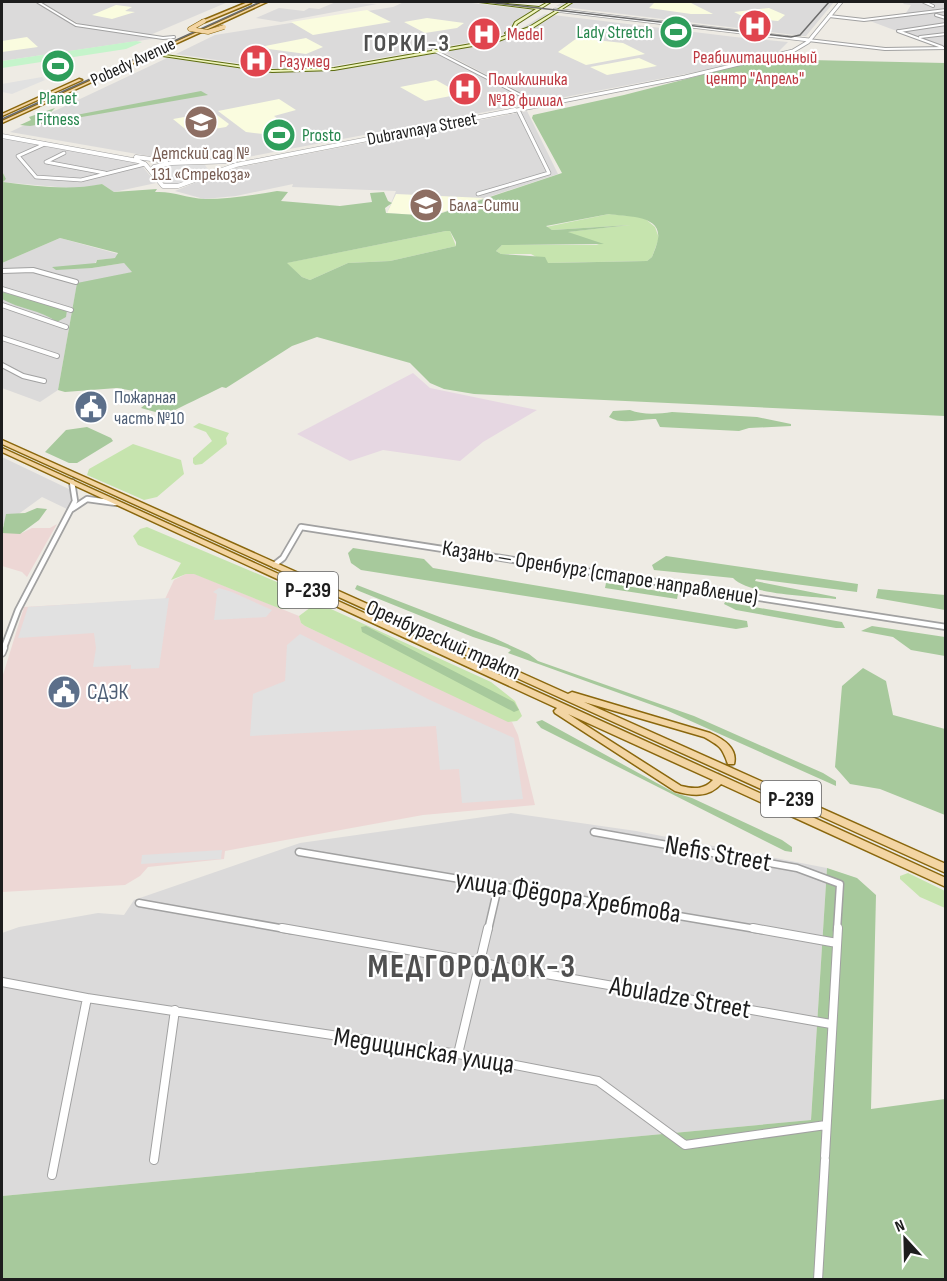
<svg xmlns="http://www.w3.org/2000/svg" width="947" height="1281" font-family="'Sofia Sans Condensed',sans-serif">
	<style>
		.residential { fill: #dbdada }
		.commercial { fill: #edd7d5 }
		.industrial { fill: #e6d7e2 }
		.education { fill: #fafcdf }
		.grass { fill: #c6e4ae }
		.forest { fill: #a7c99c; fill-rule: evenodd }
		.park { fill: #c5f4cb }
		.parking { fill: #e1e1e1 }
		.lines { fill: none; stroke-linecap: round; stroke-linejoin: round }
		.primary-tunnel { stroke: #c4c2bc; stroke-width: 9; stroke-dasharray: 9 4.5; stroke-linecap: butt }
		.minor-far5-casing { stroke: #a1a1a1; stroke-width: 4 }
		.minor-far4-casing { stroke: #a1a1a1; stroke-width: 4.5 }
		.minor-far3-casing { stroke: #a1a1a1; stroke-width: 6 }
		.minor-far2-casing { stroke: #a1a1a1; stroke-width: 8 }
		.minor-far1-casing { stroke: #a1a1a1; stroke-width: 9 }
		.minor-casing { stroke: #a1a1a1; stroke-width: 10 }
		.tertiary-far1-casing { stroke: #a1a1a1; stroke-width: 4.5 }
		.tertiary-casing { stroke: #a1a1a1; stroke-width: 5 }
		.secondary-casing { stroke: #5c6b0e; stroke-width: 2 }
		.primary-casing { stroke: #8a670d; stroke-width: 3 }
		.minor-far5 { stroke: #fff; stroke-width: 2 }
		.minor-far4 { stroke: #fff; stroke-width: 3 }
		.minor-far3 { stroke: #fff; stroke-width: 4 }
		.minor-far2 { stroke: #fff; stroke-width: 4.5 }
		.minor-far1 { stroke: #fff; stroke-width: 6 }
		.minor { stroke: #fff; stroke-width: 8 }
		.tertiary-far1 { stroke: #fff; stroke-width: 3 }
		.tertiary { stroke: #fff; stroke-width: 4 }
		.secondary { fill: #eef4bc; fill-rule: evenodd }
		.primary { fill: #f3d5a3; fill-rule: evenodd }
		.tram { stroke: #6b6b6b; stroke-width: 1.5 }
		.primary-bridge-casing { stroke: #8a670d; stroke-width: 5; stroke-linecap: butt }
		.primary-bridge { stroke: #f3d5a3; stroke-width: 4 }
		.labels { text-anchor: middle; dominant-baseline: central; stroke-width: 4.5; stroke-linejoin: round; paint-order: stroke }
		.far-leisure-label { font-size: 18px; fill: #27864d; stroke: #fff; text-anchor: end }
		.far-health-label { font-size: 18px; fill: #be3a42; stroke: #fff; text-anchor: start }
		.far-street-label { font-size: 18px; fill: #1d1d1d; stroke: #fff }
		.far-education-label { font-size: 18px; fill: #785e54; stroke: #fff }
		.far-service-label { font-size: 18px; fill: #4e5e75; stroke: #fff; text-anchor: start }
		.shield { fill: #fff; stroke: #616161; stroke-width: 1.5 }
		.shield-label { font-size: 21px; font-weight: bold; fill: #1d1d1d }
		.street-label { font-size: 22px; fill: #1d1d1d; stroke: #fff }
		.service-label { font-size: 22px; fill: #4e5e75; stroke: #fff; text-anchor: start }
		.far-district-label { font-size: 24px; font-weight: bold; letter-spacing: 1.5px; fill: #505050; stroke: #fff }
		.near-street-label { font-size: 27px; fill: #1d1d1d; stroke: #fff }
		.near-district-label { font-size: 33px; font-weight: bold; letter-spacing: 1.5px; fill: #505050; stroke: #fff }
	</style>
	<rect width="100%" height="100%" fill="#eeebe4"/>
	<path class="residential" d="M 2,2 L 36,2 L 76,26 L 158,38 L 2,61 Z
		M 41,2 L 228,2 L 150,35 L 81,25 Z
		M 336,2 L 377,4 L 281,22 L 256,18 L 279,8 L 304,11 L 309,8 L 319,9 Z
		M 404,2 L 463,2 L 540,11 L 503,34 L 489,39 L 333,66 L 272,68 L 176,54 L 215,35 L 393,7 Z
		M 563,2 L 834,2 L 806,36 L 803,36 L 556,6 Z
		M 905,2 L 945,2 L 945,49 L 870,21 L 908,14 L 906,13 L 911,5 L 903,4 Z
		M 545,14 L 735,37 L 788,42 L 777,53 L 696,72 L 539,102 L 443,52 L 504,39 Z
		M 436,53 L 532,103 L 227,161 L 166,159 L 10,132 L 167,58 L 288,72 L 335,69 Z
		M 527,111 L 558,174 L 431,216 L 387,213 L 396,191 L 292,187 L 293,184 L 236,196 L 204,199 L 175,191 L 225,170 Z
		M 6,138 L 131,161 L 143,167 L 156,183 L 114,192 L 102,184 L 80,189 L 2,182 L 6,179 L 2,171 L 2,140 Z
		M 60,238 L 118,254 L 116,258 L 97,260 L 92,268 L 124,263 L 133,272 L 77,284 L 58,390 L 40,402 L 2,388 L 2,263 Z
		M 2,457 L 71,490 L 73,495 L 70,504 L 67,509 L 42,497 L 2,526 Z
		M 511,813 L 636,831 L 827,868 L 811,1120 L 2,1196 L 2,933 L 19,927 L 98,913 L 124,915 L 134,900 L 300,843 Z"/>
	<path class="commercial" d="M 57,524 L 27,577 L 22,572 L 2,566 L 2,530 L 22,533 L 32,528 L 50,528 Z
		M 186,574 L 195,574 L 299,616 L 301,623 L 305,626 L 512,722 L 518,735 L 535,805 L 423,815 L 225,851 L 224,859 L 148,867 L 140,876 L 125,885 L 2,892 L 2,678 L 24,607 L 165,599 L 174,580 Z"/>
	<path class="industrial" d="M 413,373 L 430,388 L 537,410 L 483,442 L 460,461 L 383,450 L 350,461 L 297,434 Z"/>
	<path class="education" d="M 655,2 L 689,2 L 713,14 L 691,14 L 649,8 Z
		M 116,5 L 132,7 L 125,11 L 135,12 L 112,19 L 92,15 Z
		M 769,8 L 785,15 L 778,21 L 746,18 L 734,12 Z
		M 367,10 L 391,22 L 313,35 L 291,22 Z
		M 427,18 L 464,23 L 457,28 L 425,33 L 404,22 Z
		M 27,37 L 38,47 L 2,52 L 2,41 Z
		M 306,38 L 323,47 L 306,54 L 269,49 L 265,46 Z
		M 577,38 L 623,43 L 645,54 L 586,65 L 558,52 Z
		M 639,58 L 657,66 L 607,75 L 590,67 Z
		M 436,80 L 461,94 L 425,101 L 400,87 Z
		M 279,99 L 296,110 L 274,116 L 291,128 L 263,134 L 246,132 L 218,111 Z
		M 213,112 L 229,124 L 226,127 L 190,133 L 173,119 Z
		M 396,194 L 484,198 L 431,216 L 387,213 Z"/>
	<path class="grass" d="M 609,214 L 643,217 L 655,227 L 659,238 L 652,257 L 647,261 L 547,263 L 531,254 L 501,254 L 496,251 L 502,245 L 599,245 L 567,232 L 630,225 L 552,230 L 546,227 Z
		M 446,231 L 450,231 L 456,246 L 390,261 L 348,263 L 310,280 L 302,277 L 286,263 Z
		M 199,423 L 229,433 L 226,438 L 227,444 L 202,464 L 195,465 L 193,463 L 193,458 L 212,441 L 206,432 L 193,427 Z
		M 133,444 L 181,460 L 184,474 L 157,497 L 144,500 L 87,475 L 89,469 Z
		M 147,527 L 291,588 L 298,597 L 297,603 L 291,608 L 281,609 L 194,574 L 186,574 L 171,580 L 181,563 L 138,545 L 133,536 L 140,529 Z
		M 311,607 L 331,609 L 491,682 L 515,701 L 522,716 L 517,721 L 508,722 L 305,626 L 301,623 L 299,616 Z
		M 908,873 L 945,891 L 945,908 L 920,897 L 900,879 L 900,876 Z"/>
	<path class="forest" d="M 764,59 L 945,63 L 945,416 L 474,394 L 444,389 L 430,383 L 410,363 L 317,337 L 292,346 L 226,388 L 222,387 C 203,397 185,404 166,415 L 141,408 L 156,395 L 117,388 L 65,392 L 58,390 L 77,283 L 132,272 L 124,263 L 92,268 L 56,270 L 52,267 L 96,263 L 97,260 L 115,258 L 118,253 L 60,238 L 2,263 L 2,171 L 6,179 L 3,182 C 36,186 69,191 102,184 L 114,192 L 157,189 L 155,192 C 174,191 186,198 205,199 C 229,199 254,195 277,191 L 288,192 L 281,201 L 340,206 L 372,202 L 370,193 L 384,192 L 388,201 L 392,203 L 385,208 L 386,213 L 433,216 L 562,173 L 532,118 L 533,115 L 624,95 ZM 609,214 C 624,217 662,214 658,239 C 657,245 654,252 652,257 L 647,261 L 548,263 L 545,257 L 501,254 L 496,251 L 502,245 L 604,244 L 568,232 L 630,225 L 552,230 L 546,226 ZM 446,231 L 450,231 L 456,242 L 456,246 L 390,261 L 348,263 L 310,280 L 302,277 L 287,263 Z
		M 201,91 L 208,95 L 30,126 L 20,125 L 31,120 L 29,117 L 55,108 L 48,115 L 76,115 Z
		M 2,292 L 63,308 L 67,310 L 66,317 L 57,322 C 41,310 19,309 2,299 Z
		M 630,410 C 642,415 658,414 672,412 L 757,417 L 791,424 L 791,426 L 749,428 L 739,431 L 660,427 L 656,419 C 641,418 623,426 609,417 L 613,411 Z
		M 87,427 L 111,438 L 113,441 L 77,463 L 69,463 L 45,452 L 66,430 Z
		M 37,508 L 47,509 L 39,520 L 20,534 L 2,533 L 6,514 L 25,513 Z
		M 353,548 L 424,559 L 433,568 L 747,621 L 748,627 L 736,629 L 361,570 L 351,563 L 348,553 Z
		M 666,556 L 858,584 L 857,592 L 756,579 L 755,581 L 836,597 L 836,599 C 812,596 749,595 733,578 L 654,570 L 652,565 Z
		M 606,583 L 678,594 L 677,599 L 605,588 Z
		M 357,585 L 494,638 L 529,654 L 538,661 L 694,716 L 823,773 L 836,781 L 836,786 L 666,710 L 508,653 L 511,650 L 507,648 L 473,637 L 359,591 L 355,589 Z
		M 878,589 L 945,595 L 945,610 L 876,598 Z
		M 725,602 L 842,622 L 845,628 L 836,628 L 736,610 L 724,604 Z
		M 366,626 L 514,702 L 519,710 L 514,712 L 362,632 L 361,627 Z
		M 872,626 L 945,637 L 945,656 L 911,650 L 893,637 L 861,631 Z
		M 863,668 L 886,681 L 893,715 L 945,729 L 945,815 L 880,789 L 850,784 L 835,767 L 842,686 Z
		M 542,720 L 675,793 L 692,798 L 782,840 L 792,847 L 792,852 L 785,851 L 541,728 L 536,722 Z
		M 827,868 L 857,878 L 876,895 L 871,1109 L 945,1099 L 945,1279 L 2,1280 L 2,1196 L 811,1120 Z"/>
	<path class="park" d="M 136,41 L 142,42 L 126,49 L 2,68 L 2,61 Z"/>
	<path class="parking" d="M 42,77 L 45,80 L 12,94 L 2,92 L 2,84 Z
		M 167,164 L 205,165 L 209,171 L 177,185 L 167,186 L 154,170 Z
		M 219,588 L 232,592 L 272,610 L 266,617 L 214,620 L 217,594 L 213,592 Z
		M 169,598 L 159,668 L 131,669 L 131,665 L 93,667 L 96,648 L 94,633 L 18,638 L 28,607 Z
		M 300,634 L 430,700 L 514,738 L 523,799 L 462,803 L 459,769 L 440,770 L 436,726 L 250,736 L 253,694 L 285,681 L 287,645 Z
		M 222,850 L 221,859 L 141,864 L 142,855 Z"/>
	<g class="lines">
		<path class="primary-tunnel" d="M 717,782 L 731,762"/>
		<g class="minor-far5-casing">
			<path id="minor-far5" d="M 38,2 L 76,25 L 163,38 L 174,37
				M 924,2 L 933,6
				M 936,15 L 946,18
				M 829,16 L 864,20 L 946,10
				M 898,31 L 942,47
				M 900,31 L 946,24
				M 920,37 L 946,34
				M 808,40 L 885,49 L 946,48
				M 433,50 L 538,104"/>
		</g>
		<g class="minor-far4-casing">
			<path id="minor-far4" d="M 45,144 L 18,156 L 36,177 L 81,180 L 145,164
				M 64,153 L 46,162 L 105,173
				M 478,194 L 549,173 L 518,110"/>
		</g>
		<g class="minor-far3-casing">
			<path id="minor-far3" d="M 2,271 L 33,270 L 76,282
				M 2,289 L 71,310
				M 2,305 L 66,327
				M 2,338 L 57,356
				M 2,365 L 23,376 L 44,381"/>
		</g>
		<g class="minor-far2-casing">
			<path id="minor-far2" d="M 72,509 L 87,499 L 116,503
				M 274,565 L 283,558 L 301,527 L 946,627
				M 3,650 L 18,610 L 75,501 L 72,482"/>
		</g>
		<g class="minor-far1-casing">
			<path id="minor-far1" d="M 2,653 L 4,648
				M 594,832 L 797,868 L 840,884 L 837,930
				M 299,852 L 762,930
				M 139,903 L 291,930
				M 488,930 L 498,887"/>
		</g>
		<g class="minor-casing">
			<path id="minor" d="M 282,928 L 831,1024
				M 753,928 L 837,943
				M 2,982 L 87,998 L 458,1054 L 598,1081 L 685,1145 L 826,1125
				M 458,1054 L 488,928
				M 825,1156 L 838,928
				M 154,1160 L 175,1010
				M 52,1175 L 87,998
				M 818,1280 L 825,1160"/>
		</g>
		<g class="tertiary-far1-casing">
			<path id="tertiary-far1" d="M 555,10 L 809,40
				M 507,112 L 685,77 L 793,51 L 808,42 L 841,2"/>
		</g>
		<g class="tertiary-casing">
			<path id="tertiary" d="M 2,136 L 138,161 L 145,164 L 163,186 L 178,186 L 236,165 L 515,110
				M 136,157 L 166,161
				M 151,171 L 154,167 L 172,163 L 235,161"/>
		</g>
		<g class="secondary-casing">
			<path id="secondary" d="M 479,2 L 485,2 L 539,7 L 548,2 L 551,2 L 517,24 L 514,30 L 507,34 L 505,33 L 512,28 L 515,22 L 536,9 Z
				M 570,2 L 573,2 L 531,29 L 496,42 L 334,70 L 272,72 L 149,54 L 151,53 L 272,70 L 334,68 L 494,40 L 529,27 Z"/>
		</g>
		<g class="primary-casing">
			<path id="primary" d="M 248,2 L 251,3 L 205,22 L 202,21 Z
				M 263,2 L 267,2 L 2,123 L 2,121 Z
				M 79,79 L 82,80 L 2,116 L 2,114 Z
				M 2,440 L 568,694 L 572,692 L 710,733 C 723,739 738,748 734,764 L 728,764 C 722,747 720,746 704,737 L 584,702 L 946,864 L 946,873 L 2,444 Z
				M 2,448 L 946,878 L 946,887 L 721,784 C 708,798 692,796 675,791 L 555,713 L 554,711 L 557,708 L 2,452 ZM 568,714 L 713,780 C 704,790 693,789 681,786 Z"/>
		</g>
		<use href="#minor-far5" class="minor-far5"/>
		<use href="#minor-far4" class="minor-far4"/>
		<use href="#minor-far3" class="minor-far3"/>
		<use href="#minor-far2" class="minor-far2"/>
		<use href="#minor-far1" class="minor-far1"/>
		<use href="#minor" class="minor"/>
		<use href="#tertiary-far1" class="tertiary-far1"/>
		<use href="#tertiary" class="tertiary"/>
		<use href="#secondary" class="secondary"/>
		<use href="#primary" class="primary"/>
		<path class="tram" d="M 487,2 L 791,37 L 800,35 L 829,2
			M 2,119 L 260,2"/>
		<g class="primary-bridge-casing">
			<path id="primary-bridge" d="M 204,21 L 190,29 L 208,32 L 224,27"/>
		</g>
		<use href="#primary-bridge" class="primary-bridge"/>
	</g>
	<defs>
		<g id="hospital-disc" transform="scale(1.725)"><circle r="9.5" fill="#e0444e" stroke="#fff"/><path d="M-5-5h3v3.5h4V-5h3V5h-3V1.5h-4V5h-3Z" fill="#fff"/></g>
		<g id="stadium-disc" transform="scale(1.725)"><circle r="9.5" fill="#2e9e5b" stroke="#fff"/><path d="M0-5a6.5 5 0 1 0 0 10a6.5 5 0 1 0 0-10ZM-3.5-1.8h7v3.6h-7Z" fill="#fff"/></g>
		<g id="school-disc" transform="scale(1.725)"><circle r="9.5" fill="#8d6e63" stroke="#fff"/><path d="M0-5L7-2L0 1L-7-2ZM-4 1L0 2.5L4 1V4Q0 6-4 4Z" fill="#fff"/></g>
		<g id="civic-disc" transform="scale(1.725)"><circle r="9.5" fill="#5c6f8a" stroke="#fff"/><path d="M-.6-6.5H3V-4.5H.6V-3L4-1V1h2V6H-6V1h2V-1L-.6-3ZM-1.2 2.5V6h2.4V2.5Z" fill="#fff"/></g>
	</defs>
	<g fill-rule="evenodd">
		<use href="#hospital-disc" x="755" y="26"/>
		<use href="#stadium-disc" x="676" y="32"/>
		<use href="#hospital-disc" x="484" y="34"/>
		<use href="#hospital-disc" x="256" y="61"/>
		<use href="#stadium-disc" x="58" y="66"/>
		<use href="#hospital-disc" x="465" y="89"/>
		<use href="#school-disc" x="201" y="122"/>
		<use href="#stadium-disc" x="279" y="135"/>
		<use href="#school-disc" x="426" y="205"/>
		<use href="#civic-disc" x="91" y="407"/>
		<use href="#civic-disc" x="64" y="692"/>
	</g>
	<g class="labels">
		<g class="far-leisure-label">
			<text x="653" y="32">Lady Stretch</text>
			<text x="58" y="98" text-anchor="middle">Planet<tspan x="58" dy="21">Fitness</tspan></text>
			<text x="302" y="135" text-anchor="start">Prosto</text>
		</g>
		<g class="far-health-label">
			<text x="507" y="34">Medel</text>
			<text x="755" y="57" text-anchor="middle">Реабилитационный<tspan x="755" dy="21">центр "Апрель"</tspan></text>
			<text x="279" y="61">Разумед</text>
			<text x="488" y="79">Поликлиника<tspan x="488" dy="21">№18 филиал</tspan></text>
		</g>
		<g class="far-street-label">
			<text transform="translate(133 62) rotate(-25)">Pobedy Avenue</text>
			<text transform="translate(422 129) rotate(-11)">Dubravnaya Street</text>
		</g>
		<g class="far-education-label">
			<text x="201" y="153">Детский сад №<tspan x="201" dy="21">131 «Стрекоза»</tspan></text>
			<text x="449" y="205" text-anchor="start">Бала-Сити</text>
		</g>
		<g class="far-service-label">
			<text x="114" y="397">Пожарная<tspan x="114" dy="21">часть №10</tspan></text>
		</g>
		<g class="shield">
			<rect x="278" y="572" width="60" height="36" rx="4.5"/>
			<rect x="761" y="781" width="60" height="36" rx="4.5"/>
		</g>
		<g class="shield-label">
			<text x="308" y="590">Р-239</text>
			<text x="791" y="799">Р-239</text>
		</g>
		<g class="street-label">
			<text transform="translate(600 573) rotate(9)">Казань — Оренбург (старое направление)</text>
			<text transform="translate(443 640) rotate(24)">Оренбургский тракт</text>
		</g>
		<g class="service-label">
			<text x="87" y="692">СДЭК</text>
		</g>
		<g class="far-district-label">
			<text x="407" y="43">ГОРКИ-3</text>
		</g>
		<g class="near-street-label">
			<text transform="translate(718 854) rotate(10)">Nefis Street</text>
			<text transform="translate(568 897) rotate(9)">улица Фёдора Хребтова</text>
			<text transform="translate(680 998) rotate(10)">Abuladze Street</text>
			<text transform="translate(424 1051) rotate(9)">Медицинская улица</text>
		</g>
		<g class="near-district-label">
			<text x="472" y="967">МЕДГОРОДОК-3</text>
		</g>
	</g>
	<rect width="947" height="1281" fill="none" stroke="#1d1d1d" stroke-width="6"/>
	<g transform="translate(905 1239) rotate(338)" stroke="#ffffff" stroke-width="4.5" paint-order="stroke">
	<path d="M0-4.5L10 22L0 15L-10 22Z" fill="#1d1d1d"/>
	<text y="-9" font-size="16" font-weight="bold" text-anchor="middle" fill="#1d1d1d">N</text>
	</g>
</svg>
